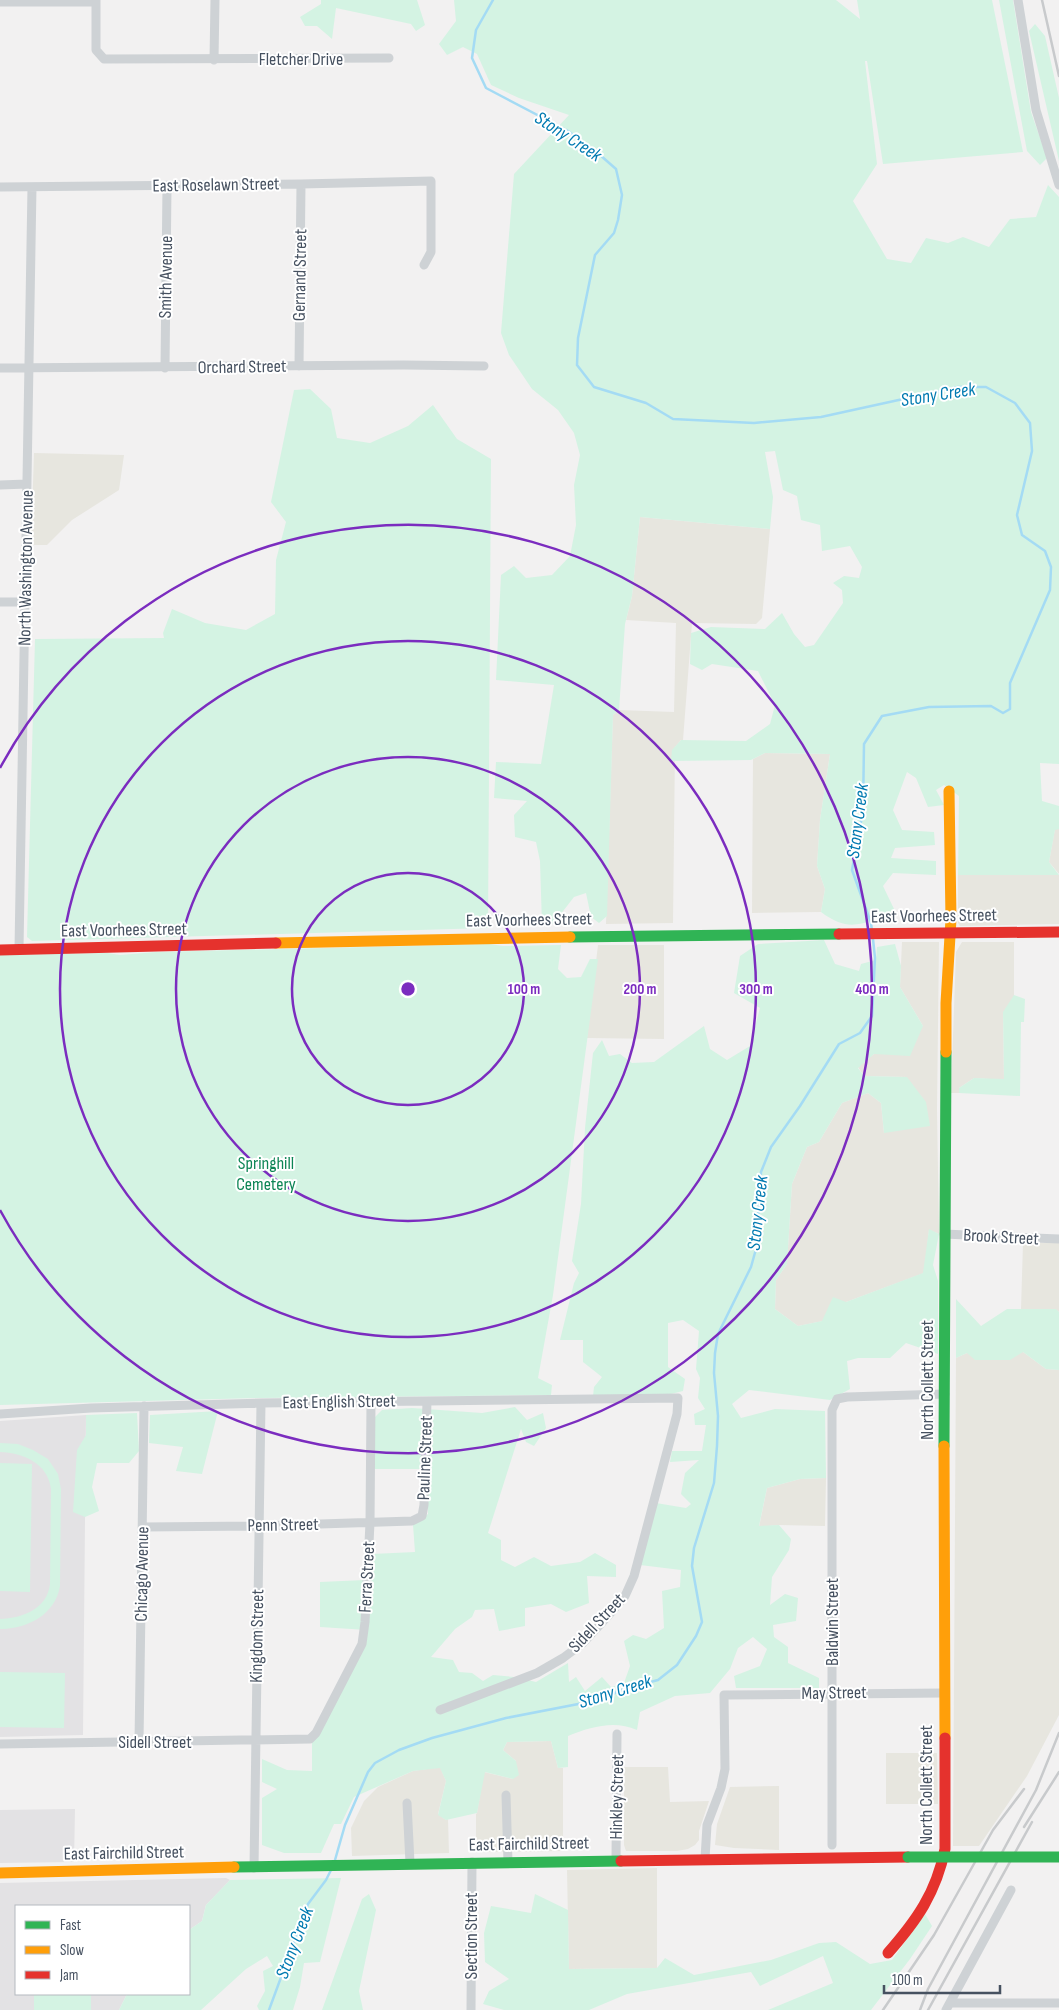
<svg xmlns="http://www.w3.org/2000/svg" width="1059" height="2010" font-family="'Sofia Sans Condensed',sans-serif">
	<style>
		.commercial { fill: #e7e6df }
		.education { fill: #e3e2e4 }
		.green { fill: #d4f3e3 }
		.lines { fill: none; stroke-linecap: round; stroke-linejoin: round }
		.stream { stroke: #a4dbf4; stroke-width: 2.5 }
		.street { stroke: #ced2d5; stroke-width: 9 }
		.fast { stroke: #30b455; stroke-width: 11 }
		.slow { stroke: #ff9f0a; stroke-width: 11 }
		.jam { stroke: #e5322d; stroke-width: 11 }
		.rail { stroke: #c8cacc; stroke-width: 2.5 }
		.fast-bridge { stroke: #30b455; stroke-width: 11 }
		.ring { fill: none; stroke: #7b2cbf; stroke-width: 2.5 }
		.labels { text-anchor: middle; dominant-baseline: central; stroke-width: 4; stroke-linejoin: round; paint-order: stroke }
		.street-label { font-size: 18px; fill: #465160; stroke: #fff }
		.park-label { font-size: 18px; fill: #0d8555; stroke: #fff }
		.water-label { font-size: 19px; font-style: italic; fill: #017ab1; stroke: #fff }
		.centre { fill: #7b2cbf; stroke: #fff; stroke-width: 2.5 }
		.ring-label { font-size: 15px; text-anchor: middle; font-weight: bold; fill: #7b2cbf; stroke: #fff; stroke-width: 4; stroke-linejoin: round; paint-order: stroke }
	</style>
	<rect width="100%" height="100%" fill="#f2f1f1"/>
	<path class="commercial" d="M 34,453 L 124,455 L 119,490 L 72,520 L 47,545 L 31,545 Z
		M 640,517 L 770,529 L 762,618 L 756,624 L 692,623 L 683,740 L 681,740 L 675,747 L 673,923 L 606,924 L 613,715 L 619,710 L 674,712 L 676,623 L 626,620 L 632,596 Z
		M 765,753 L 830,754 L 820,820 L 817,866 L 825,889 L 821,912 L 752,913 L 753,759 Z
		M 1055,829 L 1059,829 L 1059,874 L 1049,862 Z
		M 958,875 L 1059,875 L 1059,924 L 960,926 L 958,923 Z
		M 902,942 L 939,942 L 937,1110 L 939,1234 L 929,1230 L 924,1273 L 846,1302 L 823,1321 L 798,1326 L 775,1309 L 776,1280 L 787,1264 L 792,1184 L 807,1147 L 819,1142 L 842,1103 L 868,1093 L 881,1103 L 884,1133 L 907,1077 L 864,1076 L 858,1067 L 874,1054 L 923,1026 L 900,987 Z
		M 962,942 L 1014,942 L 1014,1001 L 1003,1013 L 1004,1080 L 974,1078 L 959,1088 L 959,1093 L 951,1093 L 956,952 Z
		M 598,945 L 664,945 L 664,1039 L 587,1038 Z
		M 1023,1243 L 1059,1243 L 1059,1312 L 1055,1309 L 1021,1309 Z
		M 1023,1352 L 1046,1369 L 1059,1370 L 1059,1715 L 1027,1776 L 979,1846 L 953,1846 L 956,1358 L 967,1353 Z
		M 826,1478 L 825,1526 L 779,1525 L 759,1527 L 767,1488 L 800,1479 Z
		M 551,1741 L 558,1768 L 563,1768 L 563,1851 L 476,1852 L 476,1814 L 477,1813 L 484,1772 L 513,1779 L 516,1761 L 503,1750 L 507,1742 Z
		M 886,1753 L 937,1753 L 938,1804 L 886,1804 Z
		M 440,1767 L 446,1781 L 438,1814 L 446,1820 L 448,1819 L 449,1853 L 352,1856 L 351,1828 L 364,1801 L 378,1787 L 413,1771 Z
		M 624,1767 L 668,1767 L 670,1802 L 709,1801 L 699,1831 L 699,1840 L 695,1845 L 688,1849 L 677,1851 L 626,1851 L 624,1845 Z
		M 779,1786 L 779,1850 L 734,1848 L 715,1845 L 717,1824 L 730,1787 Z
		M 657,1868 L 657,1968 L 569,1969 L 567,1870 Z"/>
	<path class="education" d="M 86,1415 L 83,1735 L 0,1737 L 0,1421 Z
		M 75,1809 L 74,1862 L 0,1863 L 0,1810 Z
		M 226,1878 L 230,1880 L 206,1905 L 202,1921 L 189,1930 L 189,1906 L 16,1906 L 16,1994 L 127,1994 L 119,2010 L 0,2010 L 0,1883 Z"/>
	<path class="green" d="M 321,0 L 417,0 L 425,25 L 416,31 L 411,24 L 336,8 L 332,39 L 317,26 L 305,26 L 300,17 L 321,4 Z
		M 454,0 L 836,0 L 860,19 L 857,0 L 992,0 L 1023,152 L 883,164 L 867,61 L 865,61 L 877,164 L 853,201 L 887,259 L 911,263 L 926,238 L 948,243 L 963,237 L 989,247 L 1010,219 L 1036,217 L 1048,185 L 1059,197 L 1059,764 L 1040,763 L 1042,801 L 1059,806 L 1059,829 L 1055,830 L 1049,862 L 1059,875 L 958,875 L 959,796 L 944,785 L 936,790 L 944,805 L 928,807 L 916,778 L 907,772 L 893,810 L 902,830 L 934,832 L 935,845 L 895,848 L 891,858 L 936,861 L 936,875 L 893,873 L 883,886 L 895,911 C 865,923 850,934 821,912 L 825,889 L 817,866 L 820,820 L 830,754 L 765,753 L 751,760 L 671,761 L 672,750 L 681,740 L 746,741 L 770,724 L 775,705 L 758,671 L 712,664 L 702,670 L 690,664 L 691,633 L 711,627 L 765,629 L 782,613 L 794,634 L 805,647 L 814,645 L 843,603 L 842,590 L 833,583 L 844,576 L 859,578 L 862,567 L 850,546 L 822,551 L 820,525 L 801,520 L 797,496 L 783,490 L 775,451 L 765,452 L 773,497 L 770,529 L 640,517 L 632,596 L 625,624 L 619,710 L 613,715 L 607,916 L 599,923 L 591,917 L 586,893 L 574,897 L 553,924 L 542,925 L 540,861 L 536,842 L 515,837 L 514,815 L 527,801 L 494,798 L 496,762 L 541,764 L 554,685 L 496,680 L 501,575 L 514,566 L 526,578 L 552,575 L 570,556 L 576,525 L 574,485 L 580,455 L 574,433 L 558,410 L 532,389 L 509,355 L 501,333 L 514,174 L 569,115 L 519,98 L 491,85 L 477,54 L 463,47 L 447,55 L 439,44 L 456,21 Z
		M 999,0 L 1013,0 L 1031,112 L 1047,158 L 1040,165 L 1027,151 Z
		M 1035,24 L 1045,36 L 1059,98 L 1059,161 L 1029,31 Z
		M 310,389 L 331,409 L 337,438 L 370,443 L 408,426 L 433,405 L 457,439 L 491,459 L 488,928 L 32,941 L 27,937 L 35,639 L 164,638 L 163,633 L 172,609 L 205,623 L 246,630 L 275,614 L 276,560 L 286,522 L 271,502 L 294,390 Z
		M 824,940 L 835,964 L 859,971 L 861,964 L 876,960 L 877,947 L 895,944 L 901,966 L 900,987 L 923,1026 L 910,1056 L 874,1054 L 858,1068 L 864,1076 L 907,1077 L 926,1102 L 930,1126 L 884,1133 L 881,1103 L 868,1093 L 842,1103 L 819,1142 L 807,1147 L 792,1184 L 787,1264 L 776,1280 L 775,1309 L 798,1326 L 822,1321 L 833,1297 L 846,1302 L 923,1273 L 929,1229 L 939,1234 L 933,1265 L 938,1281 L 938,1354 L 906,1343 L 890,1358 L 858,1358 L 847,1361 L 850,1389 L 830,1400 L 749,1390 L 732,1404 L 741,1418 L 775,1409 L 825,1411 L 826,1478 L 800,1479 L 767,1488 L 759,1526 L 779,1525 L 791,1539 L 789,1550 L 772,1577 L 770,1605 L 785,1594 L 798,1598 L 796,1621 L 773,1625 L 774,1637 L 788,1647 L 788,1663 L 819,1678 L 819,1688 L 736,1688 L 734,1676 L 760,1666 L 767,1649 L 753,1637 L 738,1648 L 730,1669 L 710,1693 L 675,1696 L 640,1712 L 637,1730 C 614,1720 591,1727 568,1736 L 568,1767 L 558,1768 L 551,1741 L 507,1742 L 503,1750 L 516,1761 L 519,1775 L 513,1779 L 485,1772 L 477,1813 L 446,1820 L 438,1815 L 446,1781 L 440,1768 L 413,1771 L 354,1797 L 341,1824 L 334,1824 L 321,1853 L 284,1853 L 262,1845 L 262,1798 L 277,1789 L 262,1782 L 262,1759 L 287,1770 L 312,1771 L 312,1741 L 360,1657 L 367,1630 L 320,1627 L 320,1582 L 365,1580 L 372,1554 L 415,1552 L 413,1525 L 428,1514 L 428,1469 L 373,1469 L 374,1418 L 382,1410 L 412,1408 L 482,1413 L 515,1407 L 527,1420 L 543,1413 L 546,1428 L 534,1446 L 526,1442 L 521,1429 L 488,1533 L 501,1540 L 501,1560 L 515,1567 L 534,1557 L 551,1566 L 580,1562 L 595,1553 L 616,1565 L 616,1577 L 587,1576 L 589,1603 L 566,1612 L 551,1604 L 525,1608 L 525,1626 L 499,1631 L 494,1609 L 475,1610 L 472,1617 L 455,1629 L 431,1657 L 453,1660 L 459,1672 L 472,1673 L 483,1681 L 493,1675 L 514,1677 L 536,1682 L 568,1663 L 569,1682 L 576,1677 L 585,1691 L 602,1677 L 611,1687 L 624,1683 L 630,1666 L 624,1641 L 633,1635 L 646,1639 L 664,1628 L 662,1591 L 680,1587 L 681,1570 L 640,1565 L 656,1503 L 686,1508 L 691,1504 L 681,1494 L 685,1473 L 699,1460 L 670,1462 L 672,1451 L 702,1451 L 706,1425 L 695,1425 L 694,1414 L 705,1409 L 698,1398 L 700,1378 L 696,1369 L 699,1331 L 683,1320 L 668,1323 L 668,1367 L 685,1379 L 683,1391 L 667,1395 L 593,1396 L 594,1387 L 602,1377 L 583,1362 L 583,1340 L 560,1340 L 574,1283 L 579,1273 L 572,1261 L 581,1204 L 585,1128 L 593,1053 L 602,1040 L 609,1056 L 620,1054 L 632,1063 L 654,1062 L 704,1026 L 710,1049 L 727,1060 L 750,1046 L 760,1008 L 734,993 L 740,956 L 758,944 Z
		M 489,944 L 503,946 L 561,945 L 558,969 L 567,978 L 581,977 L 590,959 L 598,959 L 553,1295 L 538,1378 L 552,1385 L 551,1395 L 260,1398 L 0,1405 L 0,955 L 107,953 L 120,955 L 156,952 Z
		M 1014,995 L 1025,999 L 1024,1022 L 1021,1022 L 1020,1096 L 959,1093 L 959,1088 L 974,1078 L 1004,1079 L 1003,1012 Z
		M 956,1299 L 981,1326 L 1007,1309 L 1056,1309 L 1059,1312 L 1059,1370 L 1046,1369 L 1023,1352 L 1010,1360 L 975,1360 L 967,1353 L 956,1358 Z
		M 218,1411 L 202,1474 L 176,1471 L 183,1447 L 149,1443 L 150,1415 Z
		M 137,1413 L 139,1451 L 129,1463 L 97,1463 L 92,1487 L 99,1511 L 85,1517 L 73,1512 L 77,1450 L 86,1435 L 86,1415 Z
		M 0,1443 L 18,1444 L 33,1450 L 48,1459 L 58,1474 L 61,1489 L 60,1586 C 55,1615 28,1628 2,1629 L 0,1629 L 0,1619 C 23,1618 47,1609 50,1584 L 51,1489 C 48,1463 23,1453 0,1452 Z
		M 0,1463 L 32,1464 L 30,1592 L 0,1591 Z
		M 0,1672 L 65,1673 L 64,1728 L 0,1727 Z
		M 341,1878 L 320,1962 L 304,1963 L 300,1987 L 293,2010 L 259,2010 L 257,2006 L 265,1991 L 263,1971 L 273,1966 L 267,1956 L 246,1969 L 201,2010 L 119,2010 L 127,1994 L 189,1994 L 189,1930 L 202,1921 L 206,1905 L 230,1880 Z
		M 369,1894 L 376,1910 L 359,1991 L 363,2010 L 322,2010 L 362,1899 Z
		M 535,1894 L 568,1910 L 569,1969 L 657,1968 L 665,1958 L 694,1975 L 771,1960 L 819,1943 L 836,1942 L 870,1964 L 892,1960 L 925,1914 L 932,1926 L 910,1959 L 871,2010 L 768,2010 L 833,1983 L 823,1956 L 760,1986 L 751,1972 L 627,1994 L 589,2010 L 504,2010 L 483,2004 L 489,1991 L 509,1979 L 485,1962 L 484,1933 L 491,1906 L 531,1913 Z
		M 34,1994 L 91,1994 L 91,2010 L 34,2010 Z"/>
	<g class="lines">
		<path class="stream" d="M 493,0 L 476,30 L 472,58 L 486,88 L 568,131 L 600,155 L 616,169 L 622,195 L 618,220 L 614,233 L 595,255 L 578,338 L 577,365 L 594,387 L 646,403 L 673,419 L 754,423 L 821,417 L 958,387 L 986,387 L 1015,403 L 1030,423 L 1032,451 L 1017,515 L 1022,535 L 1045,551 L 1051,567 L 1050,590 L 1010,683 L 1010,709 L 1003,713 L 991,706 L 929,707 L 882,716 L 864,744 L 863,811 L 852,870 L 871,923 L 872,931
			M 335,1860 L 345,1825 L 368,1772 L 375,1763 L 399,1750 L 432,1738 L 506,1718 L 599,1700 L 624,1689 L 658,1680 L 677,1665 L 696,1636 L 702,1622 L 692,1566 L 694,1548 L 714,1483 L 717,1446 L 718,1416 L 714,1373 L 715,1353 L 718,1334 L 751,1267 L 756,1249 L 761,1172 L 771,1147 L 800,1106 L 839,1044 L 860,1033 L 872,1016 L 875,958 L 873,939
			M 269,2010 L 308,1904 L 326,1880 L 331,1870"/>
		<path class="street" d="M 96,0 L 96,50 L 104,59 L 389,58
			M 1018,0 L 1036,110 L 1059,185
			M 0,2 L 96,2
			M 214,60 L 215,0
			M 0,187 L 301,184 L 431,181 L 431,252 L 424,265
			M 299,366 L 301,184
			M 0,368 L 404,365 L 484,366
			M 165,368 L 167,186
			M 0,485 L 27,484
			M 0,602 L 25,602
			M 19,949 L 32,187
			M 944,1234 L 1059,1239
			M 0,1414 L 91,1408 L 261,1403 L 678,1398 L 677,1414 L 634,1576 L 625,1596 L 607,1617 L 583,1643 L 563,1658 L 537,1673 L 440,1710
			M 143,1527 L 259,1526 L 412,1521 L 422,1516 L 424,1505 L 427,1401
			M 139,1742 L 144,1406
			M 0,1744 L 310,1739 L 316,1733 L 362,1644 L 365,1622 L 370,1523 L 371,1402
			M 506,1795 L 508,1862
			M 407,1803 L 410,1863
			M 832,1845 L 832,1410 L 837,1399 L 847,1397 L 945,1394
			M 705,1859 L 707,1825 L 721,1788 L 725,1769 L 724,1695 L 943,1693
			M 616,1860 L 617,1734
			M 254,1868 L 261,1403
			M 950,2003 L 1059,2003
			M 471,2010 L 472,1862
			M 946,2010 L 1011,1890"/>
		<path class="fast" d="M 570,937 L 839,934
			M 944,1446 L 946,1052
			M 234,1867 L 621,1861"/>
		<path class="slow" d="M 276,943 L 570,937
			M 946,1052 L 946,1003 L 951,919 L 949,791
			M 944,1446 L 945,1738
			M 0,1873 L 234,1867"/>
		<path class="jam" d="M 839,934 L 1059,932
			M 0,950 L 276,943
			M 621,1861 L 908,1857
			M 888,1953 C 917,1920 936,1893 945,1849 L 945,1738"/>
		<path class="rail" d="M 1042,0 L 1059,76
			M 1024,1827 L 1059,1772
			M 883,2010 L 934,1935 L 993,1830 L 1024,1789
			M 920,2010 L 928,1989 L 1036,1790 L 1059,1733
			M 928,2010 L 1032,1822"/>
		<path class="fast-bridge" d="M 908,1857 L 1059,1857"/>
	</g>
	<g class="ring">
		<circle cx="408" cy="989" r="116"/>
		<circle cx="408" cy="989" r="232"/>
		<circle cx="408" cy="989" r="348"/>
		<path d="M0 768A464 464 0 1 1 0 1210"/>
	</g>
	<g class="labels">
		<g class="street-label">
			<text x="301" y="59">Fletcher Drive</text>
			<text transform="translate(216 185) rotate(-1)">East Roselawn Street</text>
			<text transform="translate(300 275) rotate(-89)">Gernand Street</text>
			<text transform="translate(166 277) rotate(-89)">Smith Avenue</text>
			<text transform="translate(242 367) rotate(-1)">Orchard Street</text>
			<text transform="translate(26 568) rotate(-89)">North Washington Avenue</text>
			<text transform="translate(934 916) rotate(-1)">East Voorhees Street</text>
			<text transform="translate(529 920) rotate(-1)">East Voorhees Street</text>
			<text transform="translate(124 930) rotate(-1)">East Voorhees Street</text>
			<text transform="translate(1001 1237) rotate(3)">Brook Street</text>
			<text transform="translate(927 1380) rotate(-90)">North Collett Street</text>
			<text transform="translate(339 1402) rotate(-1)">East English Street</text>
			<text transform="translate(425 1458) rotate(-88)">Pauline Street</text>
			<text transform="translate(283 1525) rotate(-1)">Penn Street</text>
			<text transform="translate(142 1574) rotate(-89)">Chicago Avenue</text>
			<text transform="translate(367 1577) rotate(-87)">Ferra Street</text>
			<text transform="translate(832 1622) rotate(-90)">Baldwin Street</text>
			<text transform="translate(597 1623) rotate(-47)">Sidell Street</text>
			<text transform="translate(257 1636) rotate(-89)">Kingdom Street</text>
			<text transform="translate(834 1693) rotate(-1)">May Street</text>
			<text x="155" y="1742">Sidell Street</text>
			<text transform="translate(926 1785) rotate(-90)">North Collett Street</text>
			<text transform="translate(617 1797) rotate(-89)">Hinkley Street</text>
			<text transform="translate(529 1844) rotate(-1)">East Fairchild Street</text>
			<text transform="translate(124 1853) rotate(-1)">East Fairchild Street</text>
			<text transform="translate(471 1936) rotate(-90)">Section Street</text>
		</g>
		<g class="park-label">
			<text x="266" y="1163">Springhill<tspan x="266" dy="21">Cemetery</tspan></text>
		</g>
		<g class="water-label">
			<text transform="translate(568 137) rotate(33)">Stony Creek</text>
			<text transform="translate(938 395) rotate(-9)">Stony Creek</text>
			<text transform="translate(858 821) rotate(-83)">Stony Creek</text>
			<text transform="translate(758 1213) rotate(-84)">Stony Creek</text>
			<text transform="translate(615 1692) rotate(-17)">Stony Creek</text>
			<text transform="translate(295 1943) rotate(-69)">Stony Creek</text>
		</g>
	</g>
	<circle cx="408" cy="989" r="8" class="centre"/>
	<g class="ring-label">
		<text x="524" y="994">100 m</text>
		<text x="640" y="994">200 m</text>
		<text x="756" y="994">300 m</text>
		<text x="872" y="994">400 m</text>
	</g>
	<rect x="15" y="1905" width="175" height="90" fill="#ffffff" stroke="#b5b9bf"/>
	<rect x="25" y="1921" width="25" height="8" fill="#30b455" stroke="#b5b9bf"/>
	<text x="60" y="1930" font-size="15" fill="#465160">Fast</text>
	<rect x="25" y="1946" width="25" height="8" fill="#ff9f0a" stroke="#b5b9bf"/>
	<text x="60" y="1955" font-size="15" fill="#465160">Slow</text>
	<rect x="25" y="1971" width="25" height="8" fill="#e5322d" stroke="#b5b9bf"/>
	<text x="60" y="1980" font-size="15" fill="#465160">Jam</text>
	<path d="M884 1985v8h116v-8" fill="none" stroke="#465160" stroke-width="2.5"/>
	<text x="892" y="1985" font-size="15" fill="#465160" stroke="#ffffff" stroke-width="4" paint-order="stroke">100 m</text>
</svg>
